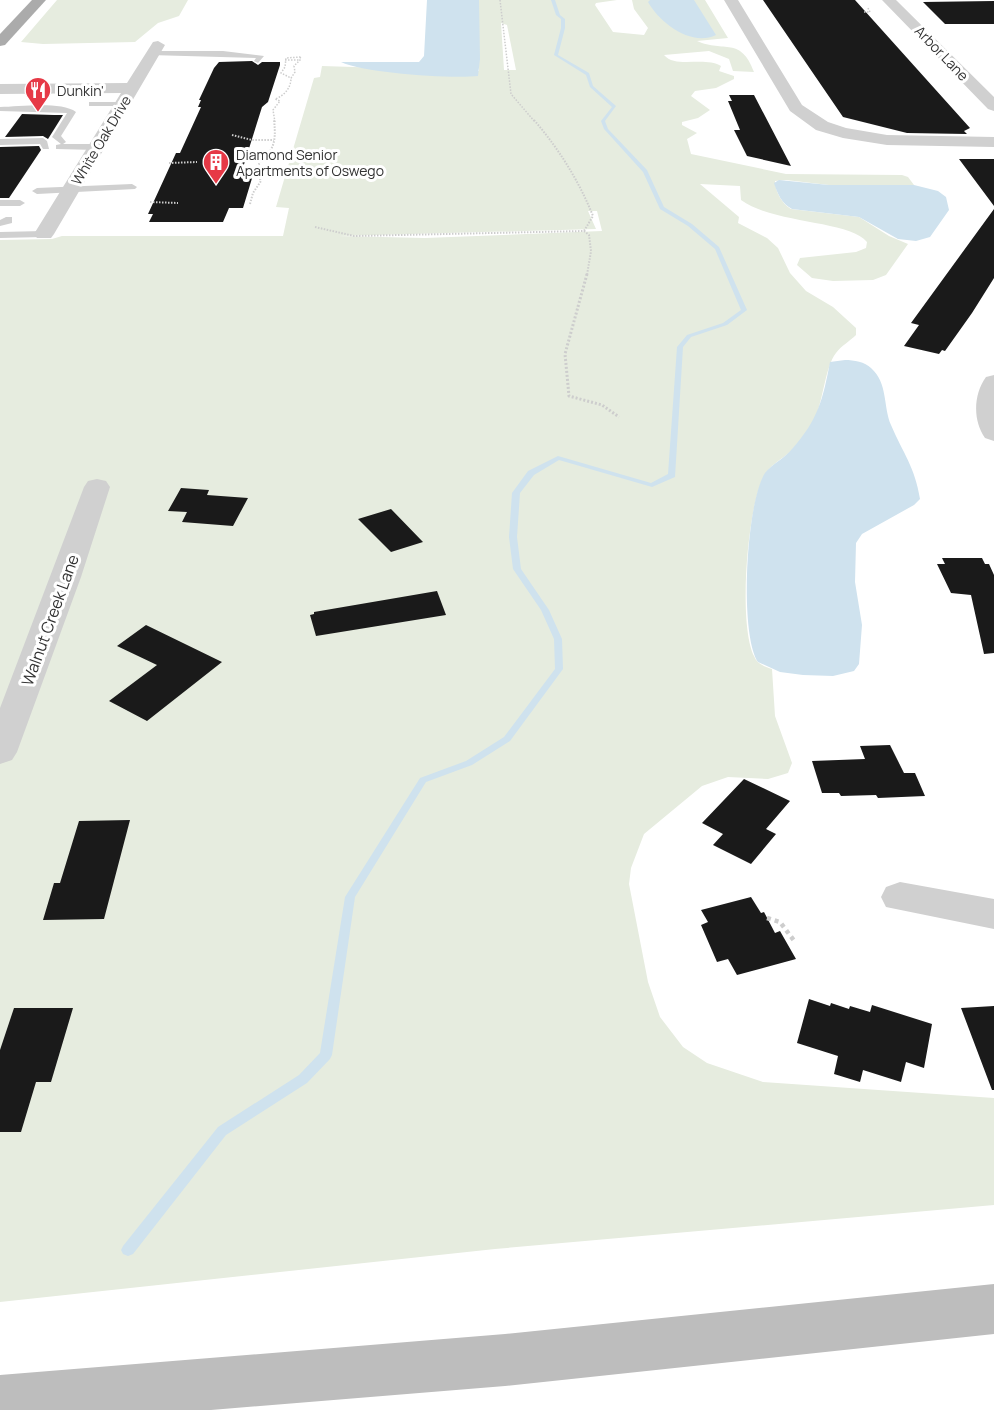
<svg xmlns="http://www.w3.org/2000/svg" width="994" height="1410" font-family="Manrope,sans-serif">
	<style>
		.green { fill: #e6ecdf; fill-rule: evenodd }
		.water { fill: #cfe2ee }
		.lines { fill: none; stroke-linecap: round; stroke-linejoin: round }
		.stream { fill: #cfe2ee; fill-rule: evenodd }
		.building { fill: #1a1a1a }
		.path-far3 { stroke: #cdcdcd; stroke-width: 1.5; stroke-dasharray: 1.5 1.5; stroke-linecap: butt }
		.path-far2 { stroke: #cdcdcd; stroke-width: 2; stroke-dasharray: 1.5 1.5; stroke-linecap: butt }
		.path-far1 { stroke: #cdcdcd; stroke-width: 3; stroke-dasharray: 2 2; stroke-linecap: butt }
		.path { stroke: #cdcdcd; stroke-width: 4.5; stroke-dasharray: 4 4; stroke-linecap: butt }
		.service { fill: #d0d0d0; fill-rule: evenodd }
		.minor { fill: #d0d0d0; fill-rule: evenodd }
		.secondary { fill: #bdbdbd; fill-rule: evenodd }
		.primary { fill: #ababab; fill-rule: evenodd }
		.labels { text-anchor: middle; dominant-baseline: central; stroke-width: 6; stroke-linejoin: round; paint-order: stroke }
		.far-street-label { font-size: 14px; fill: #333; stroke: #fff }
		.far-poi-label { font-size: 14px; fill: #333; stroke: #fff; text-anchor: start }
		.street-label { font-size: 16px; fill: #333; stroke: #fff }
	</style>
	<rect width="100%" height="100%" fill="#fff"/>
	<path class="green" d="M 57,0 L 188,0 L 179,16 L 158,23 L 135,42 L 43,44 L 21,42 Z
		M 479,0 L 617,0 L 596,3 L 595,5 L 613,32 L 644,35 L 648,28 L 634,9 L 632,0 L 705,0 L 728,38 L 697,41 C 724,53 741,36 754,72 L 733,71 L 729,59 L 709,51 L 664,55 C 676,69 704,56 721,66 L 719,71 L 734,76 L 734,79 L 716,88 L 695,91 L 691,96 L 710,110 L 698,118 L 682,122 L 682,125 L 697,133 L 687,139 L 691,154 L 786,174 L 902,175 L 908,177 L 914,185 L 829,185 L 786,180 L 775,181 C 775,191 782,204 791,209 L 859,217 L 889,236 L 908,244 L 886,275 L 873,280 L 833,281 L 812,278 L 797,265 L 800,258 L 856,252 L 866,248 L 867,242 C 849,220 774,224 741,200 L 740,186 L 700,184 L 739,217 L 738,223 L 767,238 L 778,248 L 790,273 L 806,291 L 833,307 L 856,328 L 856,335 C 850,341 841,346 836,353 C 825,366 823,404 813,423 C 809,432 798,443 791,451 C 782,459 769,466 764,476 C 747,508 738,624 754,656 C 757,664 765,667 772,669 L 775,716 L 792,763 L 788,773 L 768,779 L 728,777 L 702,786 L 644,834 L 631,868 L 629,884 L 648,982 L 660,1017 L 683,1047 L 707,1063 L 763,1082 L 994,1098 L 994,1205 L 495,1249 L 0,1302 L 0,240 L 52,239 L 62,236 L 283,236 L 289,208 L 276,207 L 314,78 L 320,77 L 322,66 L 479,71 ZM 501,23 L 507,25 L 516,70 L 504,70 ZM 588,211 L 597,211 L 602,231 L 425,238 L 338,236 L 596,229 Z"/>
	<path class="water" d="M 427,0 L 479,0 L 480,59 L 478,76 C 451,79 364,73 341,62 L 419,62 L 424,56 Z
		M 650,0 L 694,0 L 716,35 C 691,47 660,23 648,2 Z
		M 779,180 L 829,185 L 914,185 L 938,191 L 946,197 L 949,210 L 930,237 L 916,241 L 898,239 L 859,217 L 792,209 C 782,204 777,193 774,183 Z
		M 845,360 C 854,360 865,362 871,368 C 888,383 883,406 891,425 C 903,453 915,467 920,499 L 914,505 L 862,534 L 856,543 L 855,582 L 862,625 L 859,664 L 854,671 L 833,676 L 803,675 L 780,672 L 758,662 C 739,634 746,502 765,473 C 772,464 785,458 792,449 C 818,420 823,399 830,362 Z"/>
	<g class="lines">
		<path class="stream" d="M 551,0 L 555,0 L 560,15 L 565,19 L 565,28 L 558,55 L 589,73 L 593,86 L 616,106 L 605,121 L 608,129 L 647,170 L 664,207 L 692,224 L 719,247 L 747,310 L 727,325 L 691,337 L 683,347 L 675,477 L 652,487 L 559,460 L 534,475 L 520,493 L 517,537 L 521,569 L 549,610 L 562,639 L 563,669 L 510,741 L 472,765 L 426,782 L 355,897 L 332,1055 L 330,1059 L 307,1083 L 226,1135 L 133,1254 L 128,1256 L 123,1254 L 121,1250 L 123,1246 L 218,1127 L 299,1075 L 320,1053 L 345,897 L 420,778 L 466,761 L 504,737 L 555,669 L 554,639 L 541,610 L 513,569 L 509,537 L 512,493 L 528,471 L 558,456 L 651,483 L 668,474 L 677,347 L 687,335 L 723,323 L 741,310 L 715,249 L 688,226 L 660,209 L 643,172 L 604,129 L 601,121 L 612,107 L 590,87 L 586,75 L 554,55 L 561,28 L 561,19 L 556,15 Z"/>
	</g>
	<path class="building" d="M 763,0 L 855,0 L 970,128 L 964,131 L 967,134 L 907,133 L 843,117 Z
		M 994,1 L 994,24 L 945,24 L 923,2 Z
		M 252,61 L 258,65 L 262,62 L 280,62 L 280,65 L 268,102 L 262,107 L 241,174 L 253,175 L 243,208 L 229,208 L 223,222 L 149,222 L 153,214 L 148,214 L 176,153 L 180,153 L 201,107 L 198,107 L 201,100 L 199,100 L 214,68 L 219,62 Z
		M 729,95 L 754,95 L 791,166 L 747,156 L 734,130 L 740,130 L 728,101 L 732,101 Z
		M 22,114 L 54,115 L 63,115 L 48,139 L 43,136 L 5,137 Z
		M 39,146 L 41,150 L 9,198 L 0,198 L 0,147 Z
		M 959,159 L 994,159 L 994,206 Z
		M 994,209 L 994,278 L 972,313 L 945,351 L 942,350 L 939,354 L 904,346 L 919,325 L 911,323 Z
		M 181,488 L 209,490 L 207,495 L 248,498 L 233,526 L 182,522 L 187,512 L 168,511 Z
		M 391,509 L 423,542 L 391,552 L 358,519 Z
		M 942,558 L 982,558 L 985,564 L 989,564 L 994,575 L 994,653 L 984,654 L 971,595 L 951,593 L 937,564 L 945,564 Z
		M 437,591 L 446,615 L 316,636 L 310,615 L 314,614 L 314,612 Z
		M 146,625 L 222,662 L 147,721 L 109,701 L 157,665 L 117,646 Z
		M 890,745 L 904,773 L 915,773 L 925,796 L 878,798 L 876,795 L 841,796 L 839,793 L 822,793 L 812,761 L 865,759 L 860,746 Z
		M 744,779 L 790,801 L 766,829 L 776,834 L 751,864 L 713,845 L 723,834 L 702,823 Z
		M 130,820 L 104,919 L 43,920 L 54,883 L 60,883 L 79,821 Z
		M 751,897 L 761,913 L 764,912 L 775,933 L 780,931 L 796,959 L 737,975 L 728,959 L 717,962 L 701,925 L 708,922 L 701,910 Z
		M 809,999 L 830,1006 L 831,1003 L 849,1009 L 850,1006 L 870,1012 L 872,1005 L 932,1024 L 924,1068 L 906,1062 L 901,1082 L 863,1070 L 860,1082 L 834,1074 L 838,1056 L 797,1043 Z
		M 994,1006 L 994,1090 L 992,1090 L 961,1008 Z
		M 14,1008 L 73,1008 L 51,1082 L 36,1082 L 21,1132 L 0,1132 L 0,1050 Z"/>
	<g class="lines">
		<path class="path-far3" d="M 500,0 L 511,94 L 535,122
			M 864,12 L 870,12 L 868,8
			M 300,57 L 301,59 L 294,66 L 295,72 L 291,78 L 281,73 L 285,67 L 286,58 Z
			M 285,60 L 300,60
			M 275,122 L 273,110 L 280,101 L 275,99 C 284,96 291,88 291,78"/>
		<path class="path-far2" d="M 534,120 C 559,149 579,181 593,216 L 584,231
			M 232,135 L 252,140 L 274,140
			M 169,163 L 197,162
			M 150,202 L 178,203
			M 250,204 L 253,193 L 261,181 L 255,168 C 272,151 277,146 274,120
			M 315,227 L 354,236 L 584,231 L 589,235 L 591,251 L 587,275"/>
		<path class="path-far1" d="M 587,274 L 565,354 L 569,396 L 602,405 L 619,417"/>
		<path class="path" d="M 767,918 L 780,922 L 795,942"/>
		<path class="service" d="M 153,51 L 223,51 L 264,56 L 258,63 L 254,61 L 256,58 L 150,55 Z
			M 89,102 L 122,102 L 126,104 L 122,106 L 89,106 Z
			M 0,107 C 19,107 61,101 76,112 L 61,136 L 66,142 L 63,144 L 97,144 L 101,147 L 97,150 L 56,149 L 56,145 L 61,144 L 52,137 L 67,113 L 0,111 Z
			M 43,138 L 47,141 L 49,149 L 43,149 L 40,144 L 0,145 L 0,139 Z
			M 132,184 L 137,187 L 135,189 L 37,194 L 32,191 L 37,188 Z
			M 0,200 L 20,200 L 25,203 L 20,206 L 0,206 Z
			M 6,217 L 12,217 L 12,223 L 0,226 L 0,220 Z
			M 0,232 L 44,231 L 49,234 L 44,237 L 0,238 Z"/>
		<path class="minor" d="M 724,0 L 738,0 L 802,105 L 828,122 L 846,128 L 887,135 L 994,137 L 994,147 L 887,145 L 843,138 L 816,130 L 790,111 Z
			M 882,0 L 896,0 L 994,97 L 994,111 L 988,109 Z
			M 158,41 L 165,45 L 54,234 L 51,238 L 37,238 L 34,234 L 121,93 L 0,94 L 0,84 L 127,83 L 153,42 Z
			M 994,375 L 994,441 L 985,438 C 973,421 973,395 986,377 Z
			M 97,479 L 106,481 L 110,487 L 81,577 L 17,752 L 12,760 L 0,764 L 0,708 L 84,487 L 88,481 Z
			M 900,882 L 994,899 L 994,929 L 886,907 L 881,897 L 886,887 Z"/>
		<path class="secondary" d="M 994,1284 L 994,1334 L 505,1386 L 211,1410 L 0,1410 L 0,1375 L 505,1334 Z"/>
		<path class="primary" d="M 32,0 L 46,0 L 5,45 L 0,46 L 0,34 Z"/>
	</g>
	<defs>
		<g id="restaurant-pin" transform="scale(1.35)"><path d="M0 17L-7.5 6A9.5 9.5 0 1 1 7.5 6Z" fill="#e63946" stroke="#fff"/><path d="M-5-6h1v4h1v-4h1v4h1v-4h1v5L-1.5 .5V6h-2V.5L-5-1ZM5-6V6H3V1.5H1.5Q1.5-4 5-6Z" fill="#fff"/></g>
		<g id="building-pin" transform="scale(1.35)"><path d="M0 17L-7.5 6A9.5 9.5 0 1 1 7.5 6Z" fill="#e63946" stroke="#fff"/><path d="M-4-6H4V6H1V3H-1V6H-4ZM-2.5-4.3h1.7v1.8h-1.7ZM.8-4.3h1.7v1.8H.8ZM-2.5-1h1.7V.8h-1.7ZM.8-1h1.7V.8H.8Z" fill="#fff"/></g>
	</defs>
	<g fill-rule="evenodd">
		<use href="#restaurant-pin" x="38" y="90"/>
		<use href="#building-pin" x="216" y="162"/>
	</g>
	<g class="labels">
		<g class="far-street-label">
			<text transform="translate(942 53) rotate(46)">Arbor Lane</text>
			<text transform="translate(101 140) rotate(-59)">White Oak Drive</text>
		</g>
		<g class="far-poi-label">
			<text x="57" y="90">Dunkin'</text>
			<text x="236" y="154">Diamond Senior<tspan x="236" dy="16">Apartments of Oswego</tspan></text>
		</g>
		<g class="street-label">
			<text transform="translate(50 620) rotate(-70)">Walnut Creek Lane</text>
		</g>
	</g>
</svg>
